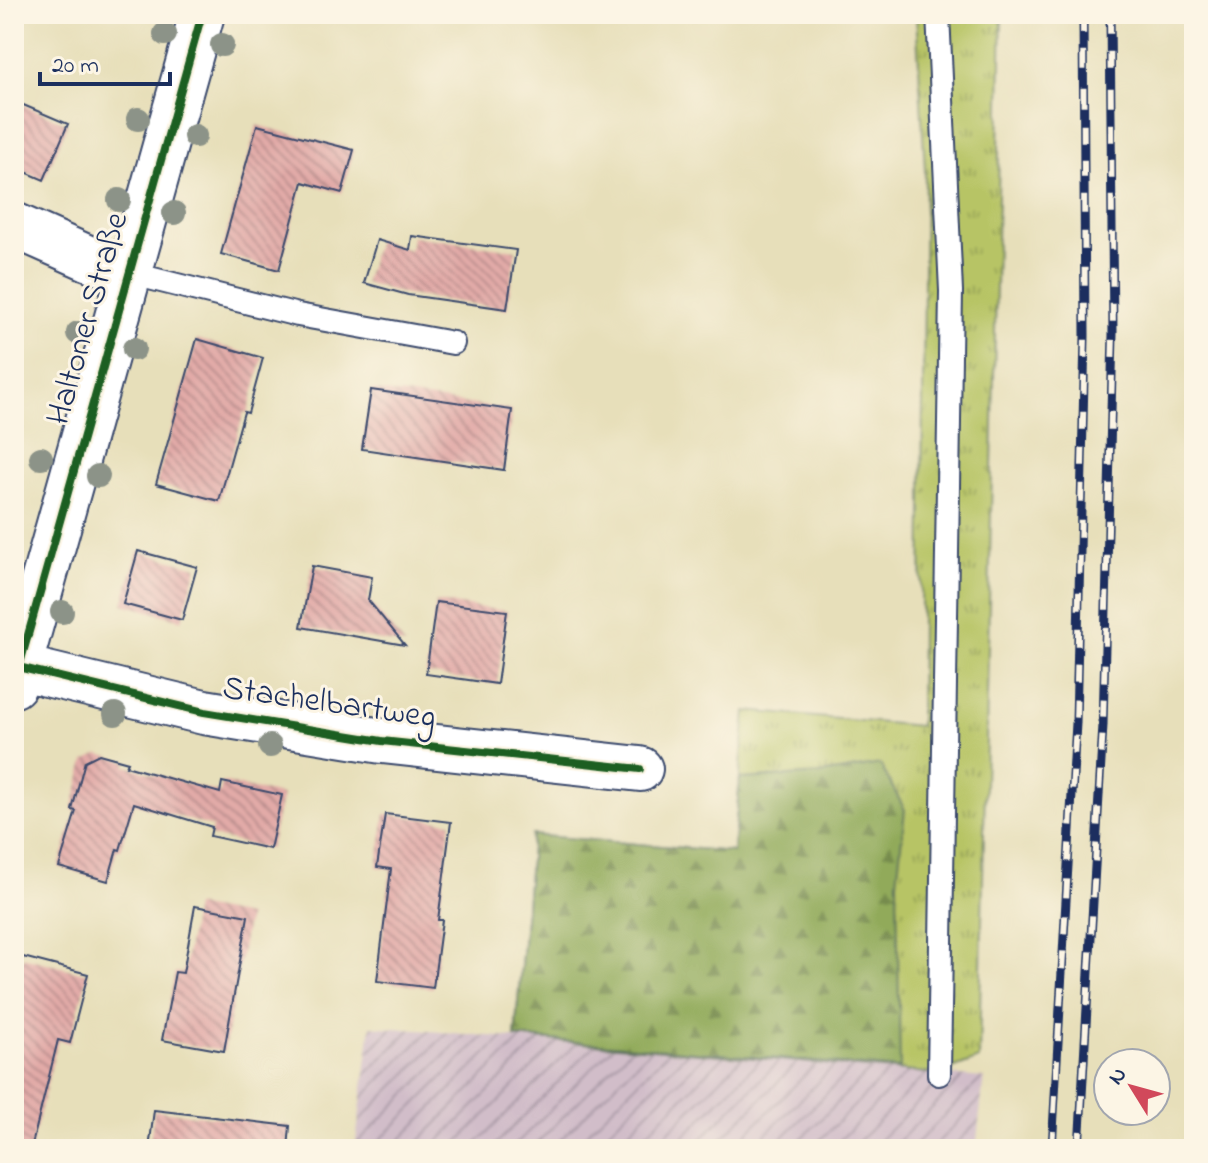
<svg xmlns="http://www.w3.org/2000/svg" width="1208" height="1163" font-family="'Indie Flower',sans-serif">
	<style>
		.industrial { fill: url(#industrial-furrows) }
		.grass { fill: url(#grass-tufts); stroke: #697a62; stroke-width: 2 }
		.forest { fill: url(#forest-firs); stroke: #566c5c; stroke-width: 2 }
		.building { fill: url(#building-back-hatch) }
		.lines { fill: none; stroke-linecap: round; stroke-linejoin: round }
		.lane-casing { stroke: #3a496c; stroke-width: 26 }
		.street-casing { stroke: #3a496c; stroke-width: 48 }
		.lane { stroke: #fff; stroke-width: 22 }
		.street { stroke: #fff; stroke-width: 44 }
		.rail-casing { stroke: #1b2f5e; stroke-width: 9 }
		.rail { stroke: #fcf5e5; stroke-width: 6; stroke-dasharray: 18; stroke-linecap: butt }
		.cycleway-casing { stroke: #fcf5e5; stroke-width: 13 }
		.cycleway { stroke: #1b5e20; stroke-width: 8 }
		.tree { fill: #8c9388 }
		.labels { text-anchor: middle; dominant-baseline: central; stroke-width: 6; stroke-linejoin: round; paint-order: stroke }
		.street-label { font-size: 34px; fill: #1b2f5e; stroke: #fcf5e5 }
	</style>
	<defs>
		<pattern id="industrial-furrows" width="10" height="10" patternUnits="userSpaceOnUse" patternTransform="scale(2)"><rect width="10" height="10" fill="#d1bdc9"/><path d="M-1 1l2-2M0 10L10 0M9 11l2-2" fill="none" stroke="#a99aa6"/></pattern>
		<pattern id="grass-tufts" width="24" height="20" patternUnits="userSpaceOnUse" patternTransform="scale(2)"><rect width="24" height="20" fill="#b7c465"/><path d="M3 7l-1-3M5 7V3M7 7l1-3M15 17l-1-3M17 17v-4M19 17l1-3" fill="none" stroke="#94a056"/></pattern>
		<pattern id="forest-firs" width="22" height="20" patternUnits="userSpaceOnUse" patternTransform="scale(2)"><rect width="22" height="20" fill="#91aa5a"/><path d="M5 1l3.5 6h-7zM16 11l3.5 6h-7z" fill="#768b4e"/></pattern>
		<pattern id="building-back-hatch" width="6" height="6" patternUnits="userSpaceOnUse" patternTransform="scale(2)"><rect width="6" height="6" fill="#e2aaa7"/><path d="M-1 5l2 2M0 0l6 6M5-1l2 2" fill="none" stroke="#b68b8b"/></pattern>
	</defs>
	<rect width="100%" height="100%" fill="#fcf5e5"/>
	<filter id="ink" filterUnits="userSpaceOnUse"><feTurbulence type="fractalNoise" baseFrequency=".0125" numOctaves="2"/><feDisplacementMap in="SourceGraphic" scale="16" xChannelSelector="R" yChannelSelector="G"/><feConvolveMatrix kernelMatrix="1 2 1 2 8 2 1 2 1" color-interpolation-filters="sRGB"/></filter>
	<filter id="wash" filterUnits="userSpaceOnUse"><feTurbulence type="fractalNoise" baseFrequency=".006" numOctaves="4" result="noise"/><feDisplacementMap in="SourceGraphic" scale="32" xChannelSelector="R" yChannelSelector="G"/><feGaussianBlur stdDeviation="1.8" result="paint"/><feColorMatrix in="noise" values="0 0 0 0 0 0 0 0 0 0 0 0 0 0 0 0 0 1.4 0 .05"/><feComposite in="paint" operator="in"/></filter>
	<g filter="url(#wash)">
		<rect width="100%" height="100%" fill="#e7dfba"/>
		<path class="industrial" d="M 371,1026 L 984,1078 L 976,1149 L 355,1149 Z"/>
		<path class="grass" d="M 916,14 L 1002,14 L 979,1059 L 939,1074 L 515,1037 L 532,835 L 733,852 L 746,711 L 920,726 L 925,170 Z"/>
		<path class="forest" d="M 880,764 L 905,810 L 897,882 L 900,1069 L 515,1037 L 532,835 L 733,852 L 740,779 L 820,774 Z"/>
		<g id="blocks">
			<path class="building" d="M 14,101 L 68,124 L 44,180 L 14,167 Z
				M 257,125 L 354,150 L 342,193 L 303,182 L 279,270 L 221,254 Z
				M 412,236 L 516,250 L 507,309 L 408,295 L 364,283 L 377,240 L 410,250 Z
				M 197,339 L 263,358 L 248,413 L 244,412 L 219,501 L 156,484 Z
				M 371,390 L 512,410 L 504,470 L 362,449 Z
				M 138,551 L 197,567 L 182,620 L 123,604 Z
				M 312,566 L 372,577 L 368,600 L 405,645 L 301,627 Z
				M 436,602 L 507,611 L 497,684 L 426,674 Z
				M 99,754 L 128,762 L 126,766 L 220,793 L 222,782 L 282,795 L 270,849 L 210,836 L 212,827 L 134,803 L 120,850 L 117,849 L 108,881 L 59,867 L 76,811 L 72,810 L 85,761 Z
				M 385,814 L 451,822 L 438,920 L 442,920 L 433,988 L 377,981 L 391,869 L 377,867 Z
				M 195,906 L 248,916 L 224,1051 L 162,1040 L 175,972 L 183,973 Z
				M 23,957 L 88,974 L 70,1043 L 58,1040 L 31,1149 L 14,1149 L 14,990 Z
				M 154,1110 L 290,1126 L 288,1149 L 149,1149 Z"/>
		</g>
	</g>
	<g filter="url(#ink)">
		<use href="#blocks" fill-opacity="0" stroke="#3a496c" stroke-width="2"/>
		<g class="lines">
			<g class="lane-casing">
				<path id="lane" d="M 938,14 L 951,291 L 939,1074
					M 129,273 L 298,315 L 453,343"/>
			</g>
			<g class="street-casing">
				<path id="street" d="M 14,225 L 88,258 L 129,273
					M 14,666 L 204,712 L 382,741 L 640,769
					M 14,685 L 202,14"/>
			</g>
			<use href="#lane" class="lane"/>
			<use href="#street" class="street"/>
			<g class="rail-casing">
				<path id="rail" d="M 1052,1149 L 1076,723 L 1085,336 L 1083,14
					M 1079,1149 L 1103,725 L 1113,334 L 1110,14"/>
			</g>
			<use href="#rail" class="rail"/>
			<g class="cycleway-casing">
				<path id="cycleway" d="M 14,666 L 204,712 L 382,741 L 640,769
					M 14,685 L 202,14"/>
			</g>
			<use href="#cycleway" class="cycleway"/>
		</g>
		<g class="tree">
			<circle cx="165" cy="34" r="12"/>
			<circle cx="222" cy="45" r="12"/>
			<circle cx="138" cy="119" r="12"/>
			<circle cx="195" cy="136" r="12"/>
			<circle cx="119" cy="200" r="12"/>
			<circle cx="174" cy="213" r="12"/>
			<circle cx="78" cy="333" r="12"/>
			<circle cx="134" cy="349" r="12"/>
			<circle cx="41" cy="458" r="12"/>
			<circle cx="98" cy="476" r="12"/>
			<circle cx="62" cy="612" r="12"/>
			<circle cx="115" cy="714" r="12"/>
			<circle cx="270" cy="746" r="12"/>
		</g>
	</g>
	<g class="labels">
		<g class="street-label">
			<text transform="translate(89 319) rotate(-74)">Haltoner Straße</text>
			<text transform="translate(329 704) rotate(8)">Stachelbartweg</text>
		</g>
	</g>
	<rect width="1208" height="1163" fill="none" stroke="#fcf5e5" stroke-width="48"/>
	<g transform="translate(1132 1087) rotate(307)"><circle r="38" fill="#fcf5e5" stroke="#a2a6af" stroke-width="2"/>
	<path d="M0-6L14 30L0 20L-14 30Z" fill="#d1495b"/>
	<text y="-12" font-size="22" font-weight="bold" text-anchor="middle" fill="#1b2f5e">N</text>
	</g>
	<path d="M40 72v12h130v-12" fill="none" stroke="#1b2f5e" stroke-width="4"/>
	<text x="52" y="72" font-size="24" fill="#1b2f5e" stroke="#fcf5e5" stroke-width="6" paint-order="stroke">20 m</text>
</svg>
